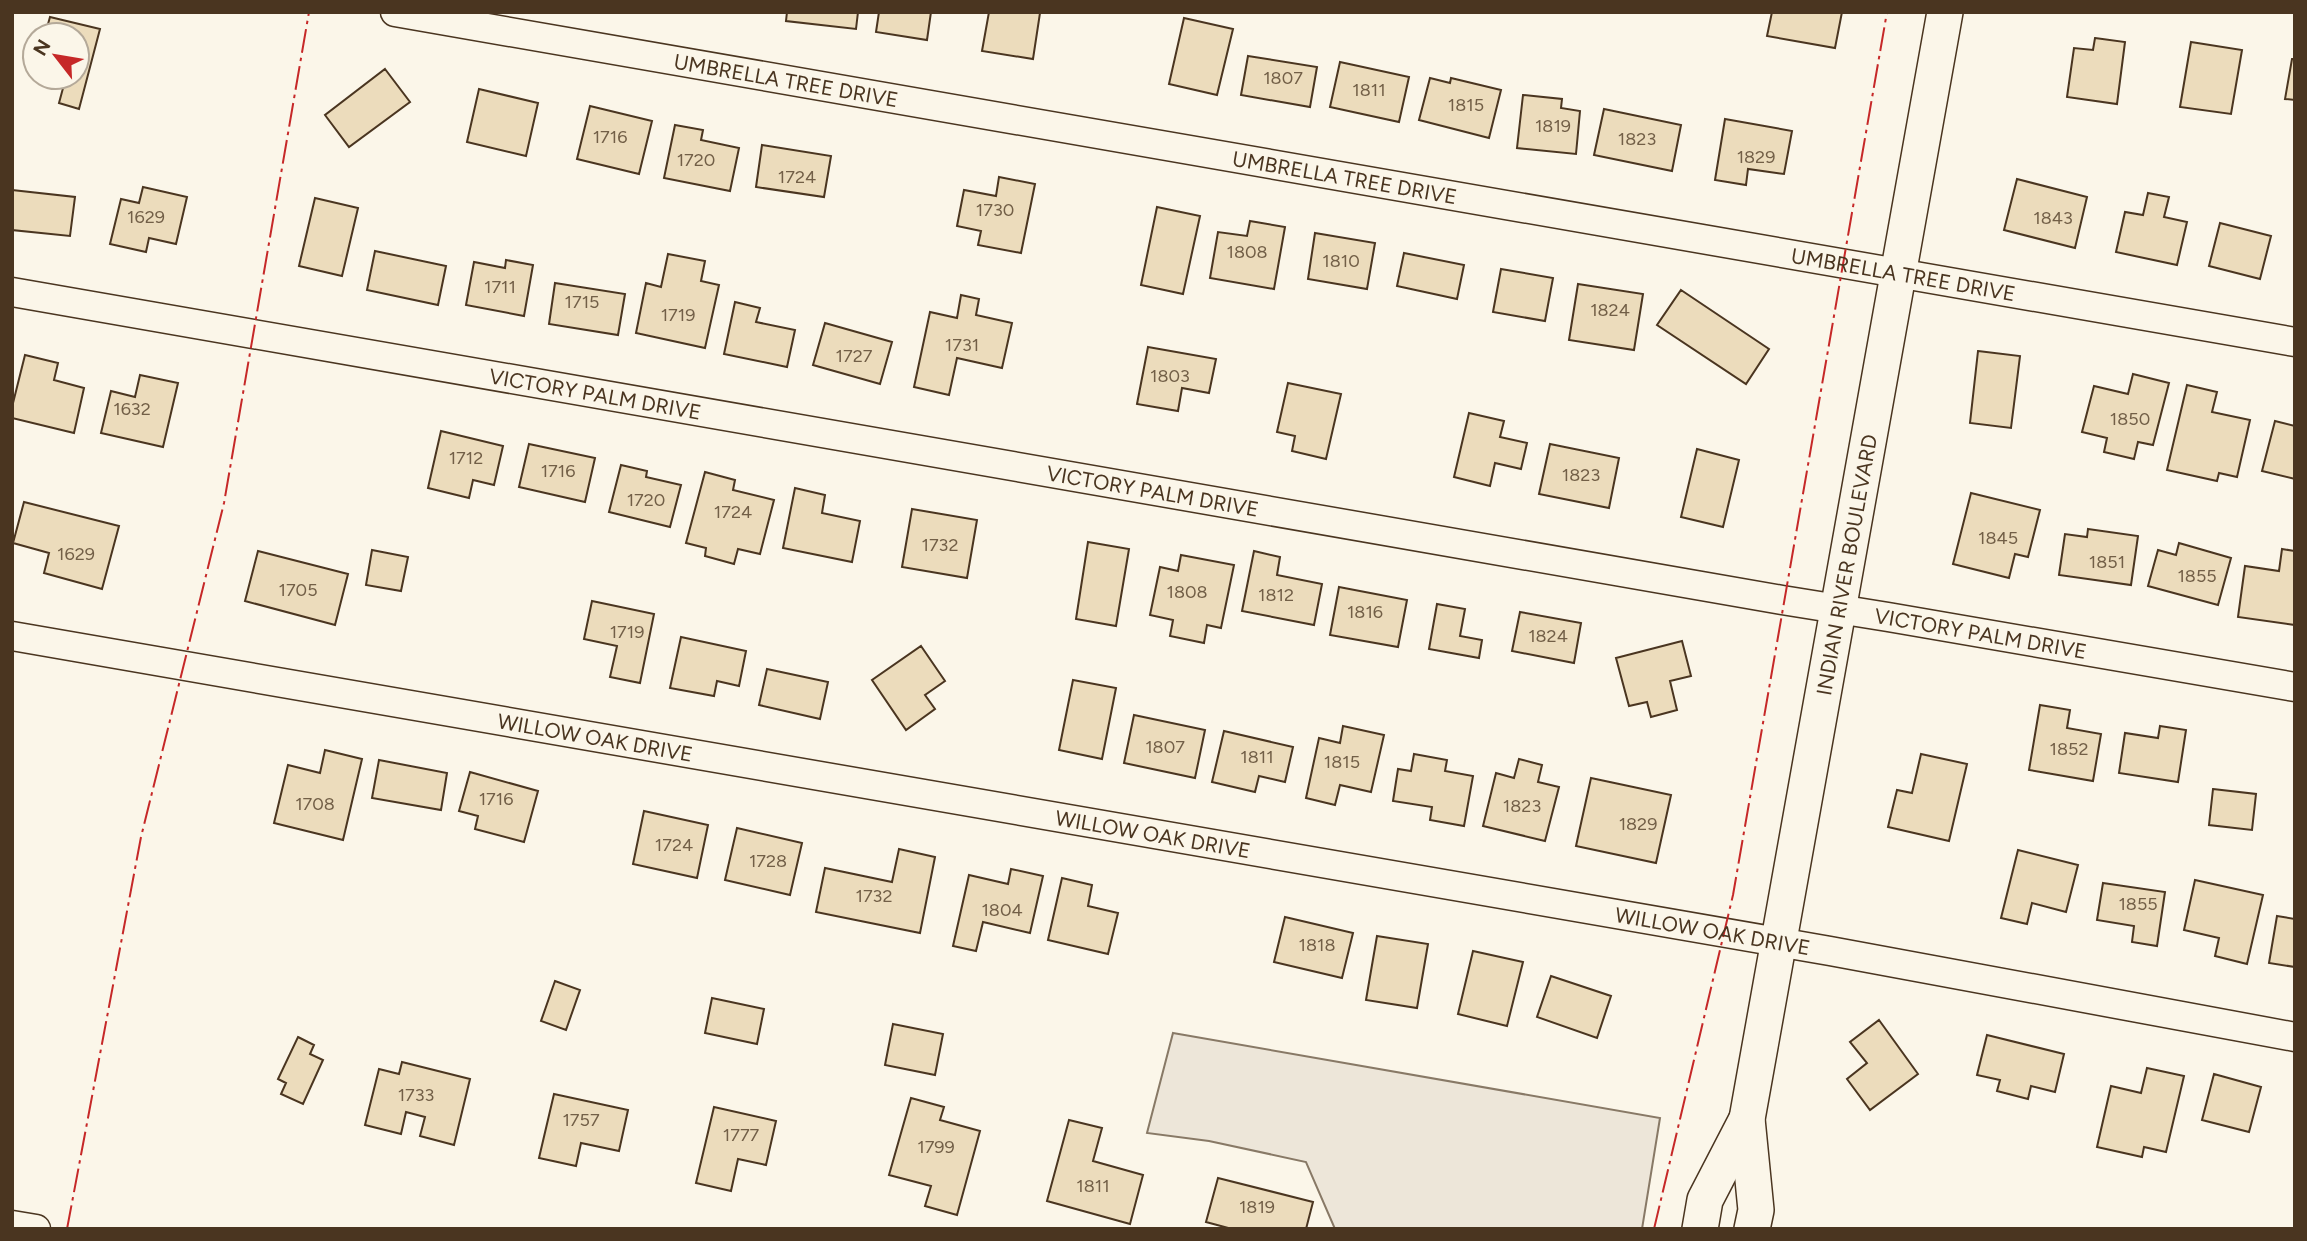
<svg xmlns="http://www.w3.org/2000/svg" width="2307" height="1241" font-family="Figtree,sans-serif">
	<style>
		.green { fill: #ede6d9; stroke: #887966; stroke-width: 2 }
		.building { fill: #ecdcbc; stroke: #4a3520; stroke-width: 2 }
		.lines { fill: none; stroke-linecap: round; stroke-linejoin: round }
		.minor-casing { stroke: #4a3520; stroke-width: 31 }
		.major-casing { stroke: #4a3520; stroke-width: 38 }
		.minor { stroke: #fbf6e9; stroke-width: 28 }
		.major { stroke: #fbf6e9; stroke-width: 35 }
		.power { stroke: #c62828; stroke-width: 2; stroke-dasharray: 24 5 3.5 5; stroke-linecap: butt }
		.labels { text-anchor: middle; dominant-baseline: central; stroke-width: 5; stroke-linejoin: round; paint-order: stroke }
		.number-label { font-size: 18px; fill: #725f47 }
		.street-label { font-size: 21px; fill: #4a3520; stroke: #fbf6e9 }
	</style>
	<rect width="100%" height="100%" fill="#fbf6e9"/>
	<path class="green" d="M 1173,1033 L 1660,1118 L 1642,1229 L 1335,1229 L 1306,1162 L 1209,1141 L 1147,1133 Z"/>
	<path class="building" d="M 787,12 L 858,12 L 856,29 L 786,21 Z
		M 879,12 L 931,12 L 927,40 L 876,32 Z
		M 989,12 L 1040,13 L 1033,59 L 982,51 Z
		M 1772,12 L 1842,12 L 1835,48 L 1767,36 Z
		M 50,17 L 100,29 L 79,109 L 59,103 L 66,77 L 77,77 L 77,35 L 45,35 Z
		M 1184,18 L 1233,29 L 1217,95 L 1169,84 Z
		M 2095,38 L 2125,42 L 2117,104 L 2067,97 L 2074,48 L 2093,50 Z
		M 2191,42 L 2242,50 L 2231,114 L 2180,107 Z
		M 1248,56 L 1317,67 L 1310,107 L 1241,95 Z
		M 2292,59 L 2295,59 L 2295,100 L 2285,99 Z
		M 1340,62 L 1409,77 L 1399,122 L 1330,107 Z
		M 385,69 L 410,102 L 349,147 L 325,115 Z
		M 1430,78 L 1450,83 L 1451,78 L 1501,90 L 1489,138 L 1419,120 Z
		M 479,89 L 538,103 L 526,156 L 467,142 Z
		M 1523,95 L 1562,99 L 1561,108 L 1580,111 L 1576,154 L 1517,148 Z
		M 590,106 L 652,121 L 639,174 L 577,159 Z
		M 1604,109 L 1681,125 L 1672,171 L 1594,155 Z
		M 1725,119 L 1792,131 L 1784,174 L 1748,169 L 1746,185 L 1715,180 Z
		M 675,125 L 703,130 L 701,140 L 739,148 L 730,191 L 664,178 Z
		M 762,145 L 831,156 L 824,197 L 756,187 Z
		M 999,177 L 1035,184 L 1021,253 L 978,245 L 981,231 L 957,226 L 964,190 L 996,196 Z
		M 2017,179 L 2087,197 L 2075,248 L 2004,230 Z
		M 143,187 L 187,197 L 176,244 L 149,238 L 146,252 L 110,244 L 121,199 L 139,203 Z
		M 12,190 L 75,197 L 70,236 L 12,230 Z
		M 2148,193 L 2169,197 L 2164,217 L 2187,222 L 2177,265 L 2116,252 L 2125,212 L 2143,215 Z
		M 315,198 L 358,208 L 342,276 L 299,266 Z
		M 1157,207 L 1200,216 L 1183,294 L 1141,285 Z
		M 1250,221 L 1285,227 L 1274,289 L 1210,278 L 1218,232 L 1247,236 Z
		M 2220,223 L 2271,236 L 2260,279 L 2209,266 Z
		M 1315,233 L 1375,243 L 1367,289 L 1308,279 Z
		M 375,251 L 446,266 L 438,305 L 367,290 Z
		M 1404,253 L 1464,265 L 1457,299 L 1397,286 Z
		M 668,254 L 705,261 L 701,281 L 719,285 L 705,348 L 636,333 L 646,283 L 661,287 Z
		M 506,260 L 533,265 L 524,316 L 466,305 L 474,262 L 505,268 Z
		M 1501,269 L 1553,278 L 1545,321 L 1493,312 Z
		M 555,283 L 625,294 L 618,335 L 549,324 Z
		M 1578,284 L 1643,294 L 1634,350 L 1569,340 Z
		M 1681,290 L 1769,349 L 1746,384 L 1657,325 Z
		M 961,295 L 979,299 L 976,315 L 1012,323 L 1002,368 L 957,358 L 949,395 L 914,387 L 930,312 L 957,318 Z
		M 735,302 L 760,308 L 756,322 L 795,330 L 787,367 L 724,354 Z
		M 825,323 L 892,342 L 880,384 L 813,365 Z
		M 1148,347 L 1216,359 L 1209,393 L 1182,388 L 1178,411 L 1137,404 Z
		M 1978,351 L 2020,356 L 2011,428 L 1970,423 Z
		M 25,355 L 58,363 L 54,380 L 84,388 L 74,433 L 12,418 L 12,407 Z
		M 2133,374 L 2169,383 L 2153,445 L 2138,442 L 2134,459 L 2104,452 L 2107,438 L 2082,432 L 2094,386 L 2128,394 Z
		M 140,375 L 178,383 L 163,447 L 101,433 L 111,391 L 135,397 Z
		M 1288,383 L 1341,394 L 1326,459 L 1292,451 L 1295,436 L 1277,432 Z
		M 2187,385 L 2217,392 L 2212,412 L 2250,420 L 2237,477 L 2219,473 L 2217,481 L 2167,470 Z
		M 1469,413 L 1504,421 L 1500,437 L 1527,443 L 1521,469 L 1495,463 L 1490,486 L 1454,477 Z
		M 2275,421 L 2295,426 L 2295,479 L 2262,471 Z
		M 441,431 L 503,446 L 494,485 L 473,480 L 469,498 L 428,488 Z
		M 529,444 L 595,458 L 585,502 L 519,487 Z
		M 1550,444 L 1619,458 L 1609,508 L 1539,494 Z
		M 1697,449 L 1739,460 L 1723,527 L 1681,517 Z
		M 621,465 L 647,471 L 646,477 L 681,485 L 670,527 L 609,512 Z
		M 705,472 L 735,480 L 733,490 L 774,500 L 760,554 L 738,549 L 734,564 L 705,556 L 706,548 L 686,543 Z
		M 795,488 L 825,495 L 822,513 L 860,521 L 852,562 L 783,548 Z
		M 1971,493 L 2040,510 L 2028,557 L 2015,554 L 2009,578 L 1953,564 Z
		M 24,502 L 119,526 L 102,589 L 44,573 L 49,553 L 13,543 Z
		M 912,509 L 977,520 L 967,578 L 902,567 Z
		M 2088,529 L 2138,536 L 2131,585 L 2059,575 L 2065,534 L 2087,537 Z
		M 1088,542 L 1129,549 L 1116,626 L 1076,619 Z
		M 2179,543 L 2231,558 L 2218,605 L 2148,586 L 2158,550 L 2176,555 Z
		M 2282,549 L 2295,551 L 2295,625 L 2238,617 L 2245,566 L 2279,571 Z
		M 372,550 L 408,557 L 401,591 L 366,585 Z
		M 258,551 L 348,574 L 335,625 L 245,601 Z
		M 1254,551 L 1280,557 L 1277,575 L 1322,584 L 1314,625 L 1242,611 Z
		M 1181,555 L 1234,565 L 1221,628 L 1207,625 L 1204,643 L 1170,636 L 1173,620 L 1150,615 L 1160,567 L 1178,571 Z
		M 1339,587 L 1407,600 L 1398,647 L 1330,635 Z
		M 592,601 L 654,614 L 640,683 L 610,677 L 617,646 L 584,639 Z
		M 1437,604 L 1465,609 L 1460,636 L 1482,640 L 1479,658 L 1429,649 Z
		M 1520,612 L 1581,623 L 1574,663 L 1512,651 Z
		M 681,637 L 746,651 L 739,686 L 717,681 L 714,696 L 670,688 Z
		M 1682,641 L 1691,676 L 1670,681 L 1677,710 L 1651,717 L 1647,702 L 1629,706 L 1616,658 Z
		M 921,646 L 945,681 L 925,695 L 935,709 L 906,730 L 872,680 Z
		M 767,669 L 828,682 L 820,719 L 759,705 Z
		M 1073,680 L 1116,688 L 1102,759 L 1059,750 Z
		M 2040,705 L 2070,710 L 2067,728 L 2101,734 L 2093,781 L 2029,770 Z
		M 1134,715 L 1205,730 L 1195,778 L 1124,763 Z
		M 1343,726 L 1384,735 L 1371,792 L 1340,785 L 1335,805 L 1306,798 L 1319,738 L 1340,743 Z
		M 2160,726 L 2186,730 L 2178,782 L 2119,773 L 2125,733 L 2158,738 Z
		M 1224,731 L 1293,747 L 1285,782 L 1259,776 L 1255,792 L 1212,782 Z
		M 325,750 L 362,759 L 343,840 L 274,823 L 288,765 L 320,773 Z
		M 1414,754 L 1447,760 L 1445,771 L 1473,776 L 1464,826 L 1430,820 L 1432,807 L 1393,801 L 1398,769 L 1411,771 Z
		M 1921,754 L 1967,764 L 1949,841 L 1888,827 L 1897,790 L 1912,793 Z
		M 1519,759 L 1542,765 L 1538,782 L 1559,787 L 1545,841 L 1483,826 L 1496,773 L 1514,778 Z
		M 379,760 L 447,773 L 441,810 L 372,798 Z
		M 470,772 L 538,791 L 524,842 L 475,829 L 478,816 L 459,811 Z
		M 1591,778 L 1671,795 L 1656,863 L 1576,846 Z
		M 2213,789 L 2256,794 L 2252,830 L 2209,825 Z
		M 644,811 L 708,825 L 697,878 L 633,864 Z
		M 737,828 L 802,843 L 790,895 L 725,880 Z
		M 899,849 L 935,857 L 920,933 L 816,912 L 825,868 L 892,882 Z
		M 2018,850 L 2078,865 L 2066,912 L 2032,903 L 2027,924 L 2001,918 Z
		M 1011,869 L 1043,876 L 1030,933 L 983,922 L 976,951 L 953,946 L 969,875 L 1008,884 Z
		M 1062,878 L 1092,885 L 1088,906 L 1118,913 L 1108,954 L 1048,940 Z
		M 2195,880 L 2263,895 L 2247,964 L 2215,956 L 2219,938 L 2184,930 Z
		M 2103,883 L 2165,892 L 2157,946 L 2132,942 L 2134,926 L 2097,920 Z
		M 2277,916 L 2295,919 L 2295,967 L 2269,963 Z
		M 1285,917 L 1353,933 L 1342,978 L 1274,962 Z
		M 1377,936 L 1428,944 L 1417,1008 L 1366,1000 Z
		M 1473,951 L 1523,962 L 1507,1026 L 1458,1014 Z
		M 1551,976 L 1611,996 L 1597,1038 L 1537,1017 Z
		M 555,981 L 580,990 L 566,1030 L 541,1021 Z
		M 712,998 L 764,1009 L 757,1044 L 705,1033 Z
		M 1879,1020 L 1918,1074 L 1870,1110 L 1847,1079 L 1867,1063 L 1850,1042 Z
		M 893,1024 L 943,1034 L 935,1075 L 885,1065 Z
		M 1987,1035 L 2064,1054 L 2055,1092 L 2031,1086 L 2028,1099 L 1997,1091 L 2000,1080 L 1977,1075 Z
		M 298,1037 L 314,1045 L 310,1054 L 323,1060 L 303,1104 L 281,1094 L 286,1083 L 278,1079 Z
		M 402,1062 L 470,1079 L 454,1145 L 420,1136 L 425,1117 L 406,1112 L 401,1134 L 365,1125 L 379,1069 L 399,1074 Z
		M 2147,1068 L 2184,1076 L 2166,1152 L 2144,1147 L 2142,1157 L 2097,1147 L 2111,1086 L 2141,1093 Z
		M 2214,1074 L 2261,1087 L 2249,1132 L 2202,1120 Z
		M 554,1094 L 628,1110 L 619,1151 L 581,1143 L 576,1166 L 539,1158 Z
		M 911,1098 L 944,1107 L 940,1120 L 980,1131 L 957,1215 L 925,1206 L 931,1186 L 889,1175 Z
		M 714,1107 L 776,1121 L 766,1165 L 738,1159 L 731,1191 L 696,1183 Z
		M 1069,1120 L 1102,1128 L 1093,1161 L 1143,1175 L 1130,1224 L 1047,1201 Z
		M 1218,1178 L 1313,1202 L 1306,1229 L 1232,1229 L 1206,1222 Z"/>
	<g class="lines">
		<g class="minor-casing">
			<g id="minor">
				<path id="s1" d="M 395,12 L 2295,342"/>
				<path id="s2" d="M 12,292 L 1782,600 L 1888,617 L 2295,687"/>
				<path id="s3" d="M 12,636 L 1830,951 L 2295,1037"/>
				<path d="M 12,1225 L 36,1229"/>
			</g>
		</g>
		<g class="major-casing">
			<g id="major">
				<path d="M 1700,1229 L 1705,1200 L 1747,1119"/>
				<path id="s4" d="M 1752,1229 L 1756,1210 L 1747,1119 L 1945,12"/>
			</g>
		</g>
		<use href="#minor" class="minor"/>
		<use href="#major" class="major"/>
		<path class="power" d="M 67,1229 L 141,837 L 224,503 L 309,12
			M 1654,1229 L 1733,895 L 1887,12"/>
	</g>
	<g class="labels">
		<g class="number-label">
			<text x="1283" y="78">1807</text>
			<text x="1369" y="90">1811</text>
			<text x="1466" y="105">1815</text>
			<text x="1553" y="126">1819</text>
			<text x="610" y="137">1716</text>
			<text x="1637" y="139">1823</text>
			<text x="1756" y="157">1829</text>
			<text x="696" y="160">1720</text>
			<text x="797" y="177">1724</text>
			<text x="995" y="210">1730</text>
			<text x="146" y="217">1629</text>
			<text x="2053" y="218">1843</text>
			<text x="1247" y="252">1808</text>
			<text x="1341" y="261">1810</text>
			<text x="500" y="287">1711</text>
			<text x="582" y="302">1715</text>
			<text x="1610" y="310">1824</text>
			<text x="678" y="315">1719</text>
			<text x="962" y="345">1731</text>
			<text x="854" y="356">1727</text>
			<text x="1170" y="376">1803</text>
			<text x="132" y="409">1632</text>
			<text x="2130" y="419">1850</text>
			<text x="466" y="458">1712</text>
			<text x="558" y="471">1716</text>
			<text x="1581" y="475">1823</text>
			<text x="646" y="500">1720</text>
			<text x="733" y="512">1724</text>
			<text x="1998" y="538">1845</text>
			<text x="940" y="545">1732</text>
			<text x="76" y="554">1629</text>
			<text x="2107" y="562">1851</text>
			<text x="2197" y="576">1855</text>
			<text x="298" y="590">1705</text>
			<text x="1187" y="592">1808</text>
			<text x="1276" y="595">1812</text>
			<text x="1365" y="612">1816</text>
			<text x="627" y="632">1719</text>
			<text x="1548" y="636">1824</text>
			<text x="1165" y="747">1807</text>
			<text x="2069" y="749">1852</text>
			<text x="1257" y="757">1811</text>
			<text x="1342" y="762">1815</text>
			<text x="496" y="799">1716</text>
			<text x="315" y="804">1708</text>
			<text x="1522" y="806">1823</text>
			<text x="1638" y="824">1829</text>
			<text x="674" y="845">1724</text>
			<text x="768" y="861">1728</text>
			<text x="874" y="896">1732</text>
			<text x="2138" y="904">1855</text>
			<text x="1002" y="910">1804</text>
			<text x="1317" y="945">1818</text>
			<text x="416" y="1095">1733</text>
			<text x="581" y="1120">1757</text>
			<text x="741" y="1135">1777</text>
			<text x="936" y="1147">1799</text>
			<text x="1093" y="1186">1811</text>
			<text x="1257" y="1207">1819</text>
		</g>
		<g class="street-label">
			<text stroke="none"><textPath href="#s1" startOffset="397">UMBRELLA TREE DRIVE</textPath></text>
			<text stroke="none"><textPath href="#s1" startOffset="964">UMBRELLA TREE DRIVE</textPath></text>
			<text stroke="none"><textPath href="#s1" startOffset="1531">UMBRELLA TREE DRIVE</textPath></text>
			<text stroke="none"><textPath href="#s2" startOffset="592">VICTORY PALM DRIVE</textPath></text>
			<text stroke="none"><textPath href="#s2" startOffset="1158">VICTORY PALM DRIVE</textPath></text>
			<text stroke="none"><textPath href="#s4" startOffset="674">INDIAN RIVER BOULEVARD</textPath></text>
			<text stroke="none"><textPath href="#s2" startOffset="1998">VICTORY PALM DRIVE</textPath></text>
			<text stroke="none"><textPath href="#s3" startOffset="592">WILLOW OAK DRIVE</textPath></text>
			<text stroke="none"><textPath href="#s3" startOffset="1158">WILLOW OAK DRIVE</textPath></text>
			<text stroke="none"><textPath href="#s3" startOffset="1726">WILLOW OAK DRIVE</textPath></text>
		</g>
	</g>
	<rect width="2307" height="1241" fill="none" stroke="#4a3520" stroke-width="28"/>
	<g transform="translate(56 56) rotate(301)"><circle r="33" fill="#fbf6e9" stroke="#b4a999" stroke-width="2"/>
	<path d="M0-5L12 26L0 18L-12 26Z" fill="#c62828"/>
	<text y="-10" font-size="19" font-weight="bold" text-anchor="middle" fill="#4a3520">N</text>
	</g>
</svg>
